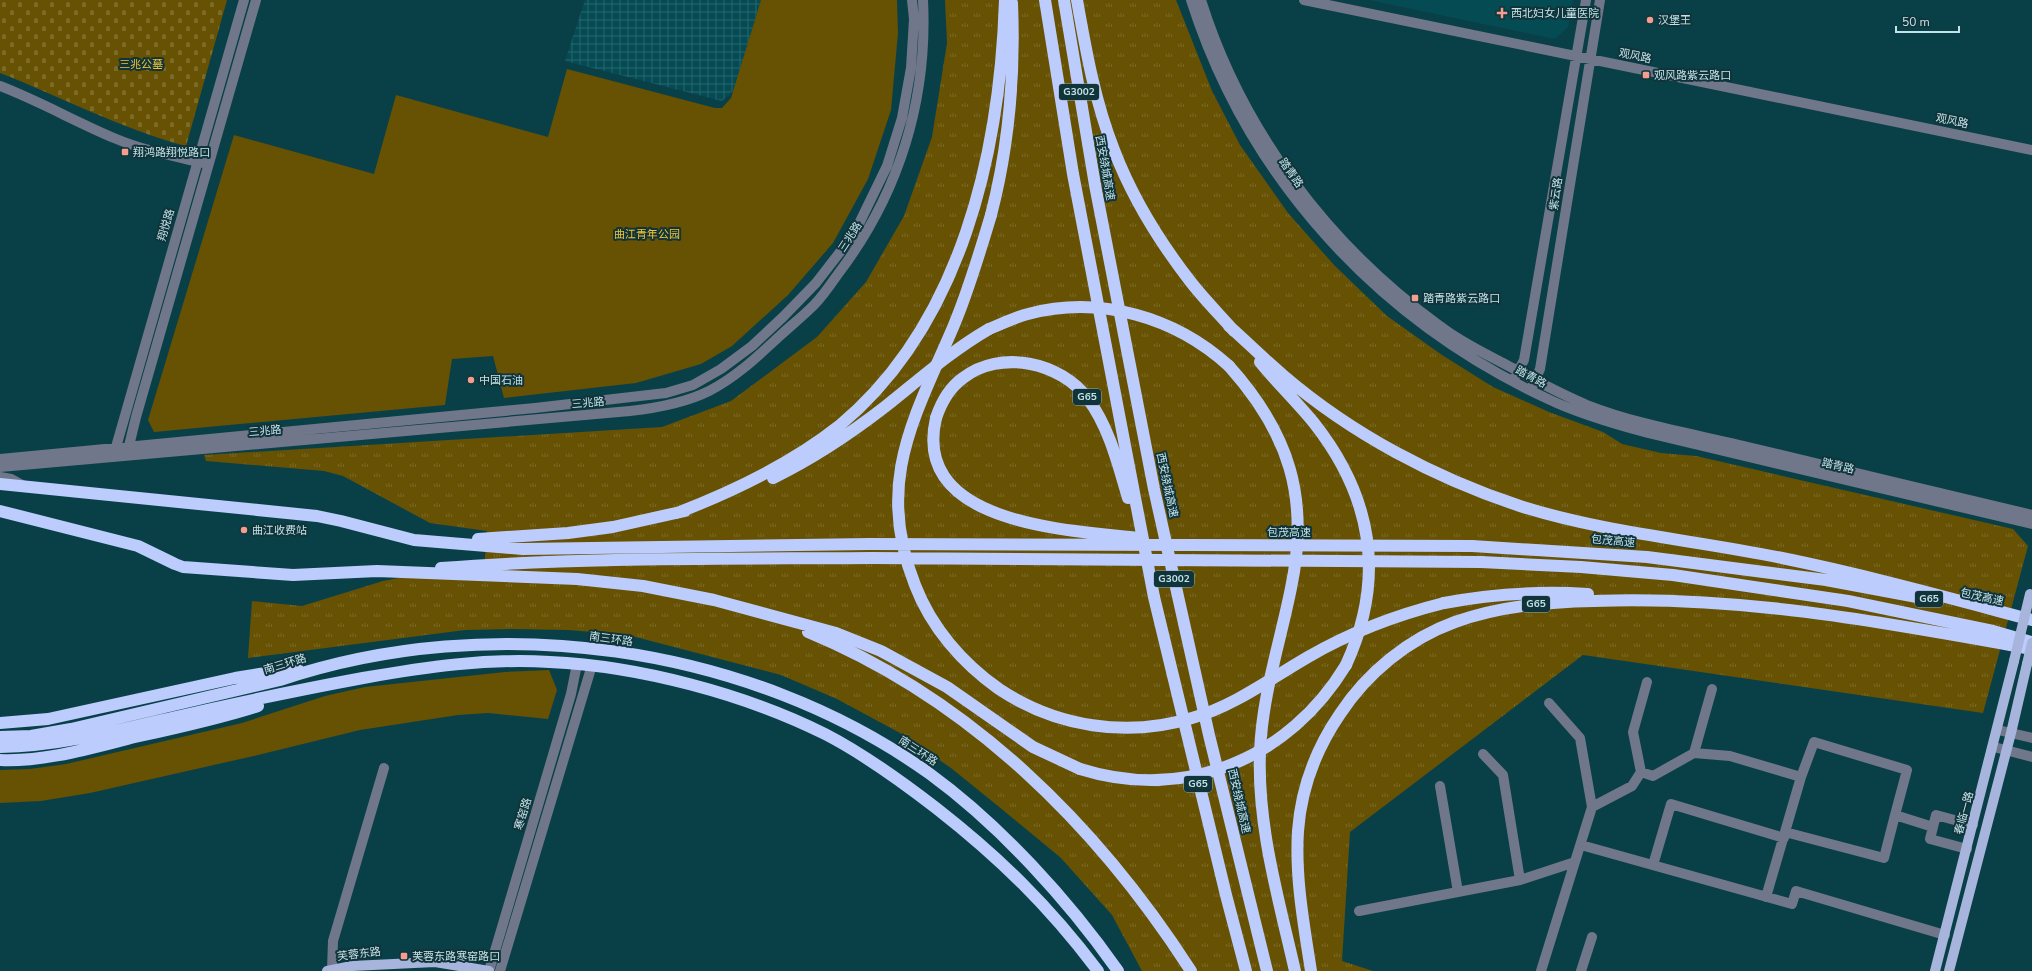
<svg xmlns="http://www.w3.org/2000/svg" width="2032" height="971" font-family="'Nunito Sans','Noto Sans SC',sans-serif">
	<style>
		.built { fill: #054b54 }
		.industrial { fill: url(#industrial-grid) }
		.grass { fill: url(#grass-tufts) }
		.cemetery { fill: url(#cemetery-stones) }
		.green { fill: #675103 }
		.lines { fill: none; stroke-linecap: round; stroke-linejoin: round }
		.minor { stroke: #70778b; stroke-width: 10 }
		.major { stroke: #a7b4dc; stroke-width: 10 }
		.highway { stroke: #bcccfc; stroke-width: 12 }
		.major-bridge { stroke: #a7b4dc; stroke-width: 10 }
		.highway-bridge { stroke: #bcccfc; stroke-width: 12 }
		.poi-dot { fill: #f59d8e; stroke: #11343a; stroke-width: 1.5 }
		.labels { text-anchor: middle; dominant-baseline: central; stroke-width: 4; stroke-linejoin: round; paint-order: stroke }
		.shield { fill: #11343a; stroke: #8eaeb4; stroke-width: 1 }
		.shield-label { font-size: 10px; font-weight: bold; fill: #c3e3e9 }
		.poi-label { font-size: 11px; fill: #c3e3e9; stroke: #11343a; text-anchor: start }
		.street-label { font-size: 11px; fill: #c3e3e9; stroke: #11343a }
		.park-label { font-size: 11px; fill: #f1c333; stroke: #11343a }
	</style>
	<defs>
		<pattern id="industrial-grid" width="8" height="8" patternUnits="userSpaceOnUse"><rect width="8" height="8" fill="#054b54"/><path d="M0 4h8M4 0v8" fill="none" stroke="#28656d"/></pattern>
		<pattern id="grass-tufts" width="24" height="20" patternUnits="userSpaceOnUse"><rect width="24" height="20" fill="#675103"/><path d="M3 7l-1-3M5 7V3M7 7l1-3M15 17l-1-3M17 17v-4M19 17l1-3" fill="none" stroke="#7b6a28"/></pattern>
		<pattern id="cemetery-stones" width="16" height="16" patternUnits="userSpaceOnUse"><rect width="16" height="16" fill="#675103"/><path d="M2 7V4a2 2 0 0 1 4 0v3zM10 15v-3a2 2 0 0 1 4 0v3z" fill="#7b6a28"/></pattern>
	</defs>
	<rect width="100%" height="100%" fill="#094048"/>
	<path class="built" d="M 1369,0 L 1573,0 L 1568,27 L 1555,39 Z"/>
	<path class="industrial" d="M 585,0 L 761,0 L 734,90 L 722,101 L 565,61 Z"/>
	<path class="grass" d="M 945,0 L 1176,0 L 1212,91 L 1240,145 L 1288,213 L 1334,265 L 1387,316 L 1442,355 L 1493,387 L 1549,412 L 1603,432 L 1622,444 L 1661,453 L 1696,456 L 2013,529 L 2028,546 L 1983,713 L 1583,655 L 1350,832 L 1342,961 L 1373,971 L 1142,971 L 1112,915 L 1061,858 L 998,806 L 951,768 L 900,733 L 837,699 L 781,675 L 628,635 L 568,630 L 513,629 L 465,630 L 248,658 L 252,601 L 302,606 L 383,581 L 409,576 L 483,581 L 487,531 L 430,523 L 343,476 L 324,471 L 206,461 L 204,455 L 662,427 L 731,401 L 817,337 L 866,282 L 904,216 L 932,137 L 947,43 Z"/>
	<path class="cemetery" d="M 0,0 L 227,0 L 186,146 C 121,129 62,97 0,73 Z"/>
	<path class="green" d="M 761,0 L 897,0 L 898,33 L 891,110 L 868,179 L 833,243 L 788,295 L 732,346 L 701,364 L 636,383 L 504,398 L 493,356 L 452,359 L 445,405 L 154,432 L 148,420 L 234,135 L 374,174 L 396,95 L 548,137 L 567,69 L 715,108 L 722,108 L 731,98 Z
		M 549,670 L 557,690 L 548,719 L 488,713 L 458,715 L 360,730 L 258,755 L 90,793 L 41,801 L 0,803 L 0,770 L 30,769 L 66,764 L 242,723 L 325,696 L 365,687 L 505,672 Z"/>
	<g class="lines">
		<path class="minor" d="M 1191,0 C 1248,179 1378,320 1548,399 C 1579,414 1614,424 1648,433 L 2032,524
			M 1201,0 C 1242,131 1329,246 1440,326 C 1459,341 1482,352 1503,363 C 1531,378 1558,393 1587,405 C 1638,425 1695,434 1748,447 C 1843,470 1937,492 2032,515
			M 1304,0 L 2032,150
			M 0,86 C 39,101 76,122 114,138 C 142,150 173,156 203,163
			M 1515,377 L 1524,360 L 1586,0
			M 1532,387 L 1540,369 L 1600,0
			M 114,454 L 244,0
			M 127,454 L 136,417 L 256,0
			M 0,459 L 535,408 L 666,393 L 693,385 L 721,369 L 752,346 L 783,317 L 816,283 L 854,234 L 887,166 L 902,118 L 911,68 L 914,19 L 912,0
			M 0,467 L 630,411 C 657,408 685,403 709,391 C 737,377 760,354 783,333 C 793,324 804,315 814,305 C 823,296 831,284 838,274 C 899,194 928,100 923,0
			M 0,477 L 11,479 L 22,485
			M 1549,703 L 1580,738 L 1592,807
			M 1998,730 L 2032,738
			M 1994,747 L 2032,757
			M 1694,753 L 1712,689
			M 1483,754 L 1503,775 L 1520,880
			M 1641,772 L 1633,732 L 1647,682
			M 1440,786 L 1458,892
			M 1933,827 L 1936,815 L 1973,825
			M 1785,832 L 1884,858 L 1895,815
			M 1581,845 L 1792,904 L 1796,891 L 1945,935
			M 1653,865 L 1671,804 L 1784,838
			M 1766,897 L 1801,777
			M 1359,911 L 1520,880 L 1575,862
			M 332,970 L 333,941 L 384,768
			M 489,971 L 571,694 L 577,664
			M 500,971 L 592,665
			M 1541,971 L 1592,807 L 1632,786 L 1641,772 L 1653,776 L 1694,753 L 1730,756 L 1801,777 L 1814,742 L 1907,770 L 1895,815 L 1933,827 L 1930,839 L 1967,849
			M 1581,971 L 1592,937"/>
		<path class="major" d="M 327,971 L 352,966 L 435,962 L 489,971
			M 1935,971 L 2014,661
			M 1949,971 L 2011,733 L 2027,664"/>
		<path class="highway" d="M 1045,0 L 1073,174 L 1154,597 L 1226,895 L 1246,971
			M 1064,0 L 1095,185 L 1154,489 L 1209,735 L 1267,971
			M 1077,0 C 1086,51 1095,102 1114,150 C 1132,197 1159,241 1190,281 C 1203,298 1219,314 1234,331
			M 991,215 C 1009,146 1015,74 1012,3
			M 1229,326 C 1247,342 1265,360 1284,376 C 1352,434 1435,478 1520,506 C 1605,533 1695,540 1782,558 C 1866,575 1949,598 2032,620
			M 1260,362 C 1277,383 1297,402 1314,423 C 1373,498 1386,578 1346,665
			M 1229,366 C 1289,433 1310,498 1291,588 C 1280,643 1262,696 1260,752 C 1257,826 1279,900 1295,971
			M 936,418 C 941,403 949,388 963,378 C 1000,349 1061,362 1088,399 C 1109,427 1118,464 1128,498
			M 773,478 C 814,458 850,434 886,406 C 920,379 951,351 989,329
			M 0,484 L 317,516 L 341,521 L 414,540 L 523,549 L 870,544
			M 0,511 L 138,546 L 175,564 L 183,567 L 293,575 L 377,571 L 577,579 L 643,586 L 714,600 L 836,633 L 881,651 L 947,687 L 1033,747 L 1080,769
			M 677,513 C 734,491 791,464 839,426 C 962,324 1000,152 1005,0
			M 478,539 L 568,533 L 613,527 L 685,511
			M 1472,546 L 1647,557 L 1826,580 L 1917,597
			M 1481,562 L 1581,567 L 1673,575 L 1848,601 L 1993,631 L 2031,642
			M 441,568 C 584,557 728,559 871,558
			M 1444,603 C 1491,594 1539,591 1588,594
			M 808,632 C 970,699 1097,825 1191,971
			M 0,723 L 48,719 L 235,678 L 297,668
			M 0,737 L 31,736 L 71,729 L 280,680 C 491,609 749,644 930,774 C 1000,825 1069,901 1118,971
			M 0,747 C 57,746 112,732 167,719 C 232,704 298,690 363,678 C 425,667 487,658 550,662 C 639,666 745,694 825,734 C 864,754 901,781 936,808 C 1000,858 1049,906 1098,971
			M 0,760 C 45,762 91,748 135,737 C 176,728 218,719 258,706
			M 1311,971 C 1304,925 1295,878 1298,831 C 1301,790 1316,749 1340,714 C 1367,673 1408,639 1455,622 C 1500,606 1547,602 1594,601 C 1741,595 1888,623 2032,649"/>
		<path class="major-bridge" d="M 2014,661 L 2030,594
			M 2027,664 L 2032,643"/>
		<path class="highway-bridge" d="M 991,215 C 980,252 969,289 954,325 C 915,417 874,482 915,585 C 931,627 962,663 999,689 C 1056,727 1127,738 1192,718 C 1234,706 1270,679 1308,657 C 1351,632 1396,615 1444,603
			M 989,329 C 1002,324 1015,317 1028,314 C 1100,295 1175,317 1229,366
			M 936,418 C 911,525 1069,530 1138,538
			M 870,544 L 1472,546
			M 871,558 L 1481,562
			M 1080,769 C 1186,802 1289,759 1346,665"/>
	</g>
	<g class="poi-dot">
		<path d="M1500 7h4v4h4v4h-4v4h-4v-4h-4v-4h4z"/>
		<circle cx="1650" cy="20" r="4"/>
		<rect x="1642" y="71" width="8" height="8" rx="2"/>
		<rect x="121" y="148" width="8" height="8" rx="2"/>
		<rect x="1411" y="294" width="8" height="8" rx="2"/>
		<circle cx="471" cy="380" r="4"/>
		<circle cx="244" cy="530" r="4"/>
		<rect x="400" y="952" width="8" height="8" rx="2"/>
	</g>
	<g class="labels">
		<g class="shield">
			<rect x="1059" y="84" width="40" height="16" rx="3"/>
			<rect x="1073" y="389" width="28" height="16" rx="3"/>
			<rect x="1154" y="571" width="40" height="16" rx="3"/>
			<rect x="1915" y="591" width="28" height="16" rx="3"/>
			<rect x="1522" y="596" width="28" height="16" rx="3"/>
			<rect x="1184" y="776" width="28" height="16" rx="3"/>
		</g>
		<g class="shield-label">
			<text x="1079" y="92">G3002</text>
			<text x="1087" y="397">G65</text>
			<text x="1174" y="579">G3002</text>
			<text x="1929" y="599">G65</text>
			<text x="1536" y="604">G65</text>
			<text x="1198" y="784">G65</text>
		</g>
		<g class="poi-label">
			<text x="1511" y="13">西北妇女儿童医院</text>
			<text x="1658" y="20">汉堡王</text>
			<text x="1654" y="75">观风路紫云路口</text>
			<text x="133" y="152">翔鸿路翔悦路口</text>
			<text x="1423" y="298">踏青路紫云路口</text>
			<text x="479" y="380">中国石油</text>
			<text x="252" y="530">曲江收费站</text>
			<text x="412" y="956">芙蓉东路寒窑路口</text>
		</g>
		<g class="street-label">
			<text transform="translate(1635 56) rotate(12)">观风路</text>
			<text transform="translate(1952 121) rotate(12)">观风路</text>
			<text transform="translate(1105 168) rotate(80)">西安绕城高速</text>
			<text transform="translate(1291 173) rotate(55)">踏青路</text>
			<text transform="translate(1556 194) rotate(-81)">紫云路</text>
			<text transform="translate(166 225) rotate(-74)">翔悦路</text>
			<text transform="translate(850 237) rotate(-57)">三兆路</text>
			<text transform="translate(1531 377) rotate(28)">踏青路</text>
			<text transform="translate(588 403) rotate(-5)">三兆路</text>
			<text transform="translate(265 431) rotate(-5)">三兆路</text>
			<text transform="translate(1838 466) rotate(13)">踏青路</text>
			<text transform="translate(1167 485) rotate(78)">西安绕城高速</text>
			<text x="1289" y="532">包茂高速</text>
			<text transform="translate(1613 541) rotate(5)">包茂高速</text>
			<text transform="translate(1982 597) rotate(12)">包茂高速</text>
			<text transform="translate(611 639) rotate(8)">南三环路</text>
			<text transform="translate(285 664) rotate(-17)">南三环路</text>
			<text transform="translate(918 751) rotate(33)">南三环路</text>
			<text transform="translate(1239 801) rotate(77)">西安绕城高速</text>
			<text transform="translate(1964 813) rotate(-75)">春临一路</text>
			<text transform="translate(523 814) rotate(-73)">寒窑路</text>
			<text transform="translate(359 954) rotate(-7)">芙蓉东路</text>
		</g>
		<g class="park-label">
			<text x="141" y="64">三兆公墓</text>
			<text x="647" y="234">曲江青年公园</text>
		</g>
	</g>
	<path d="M1896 26v6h63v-6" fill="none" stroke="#c3e3e9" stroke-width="2"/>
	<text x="1902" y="26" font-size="12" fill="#c3e3e9" stroke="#11343a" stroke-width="3" paint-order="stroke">50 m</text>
</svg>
